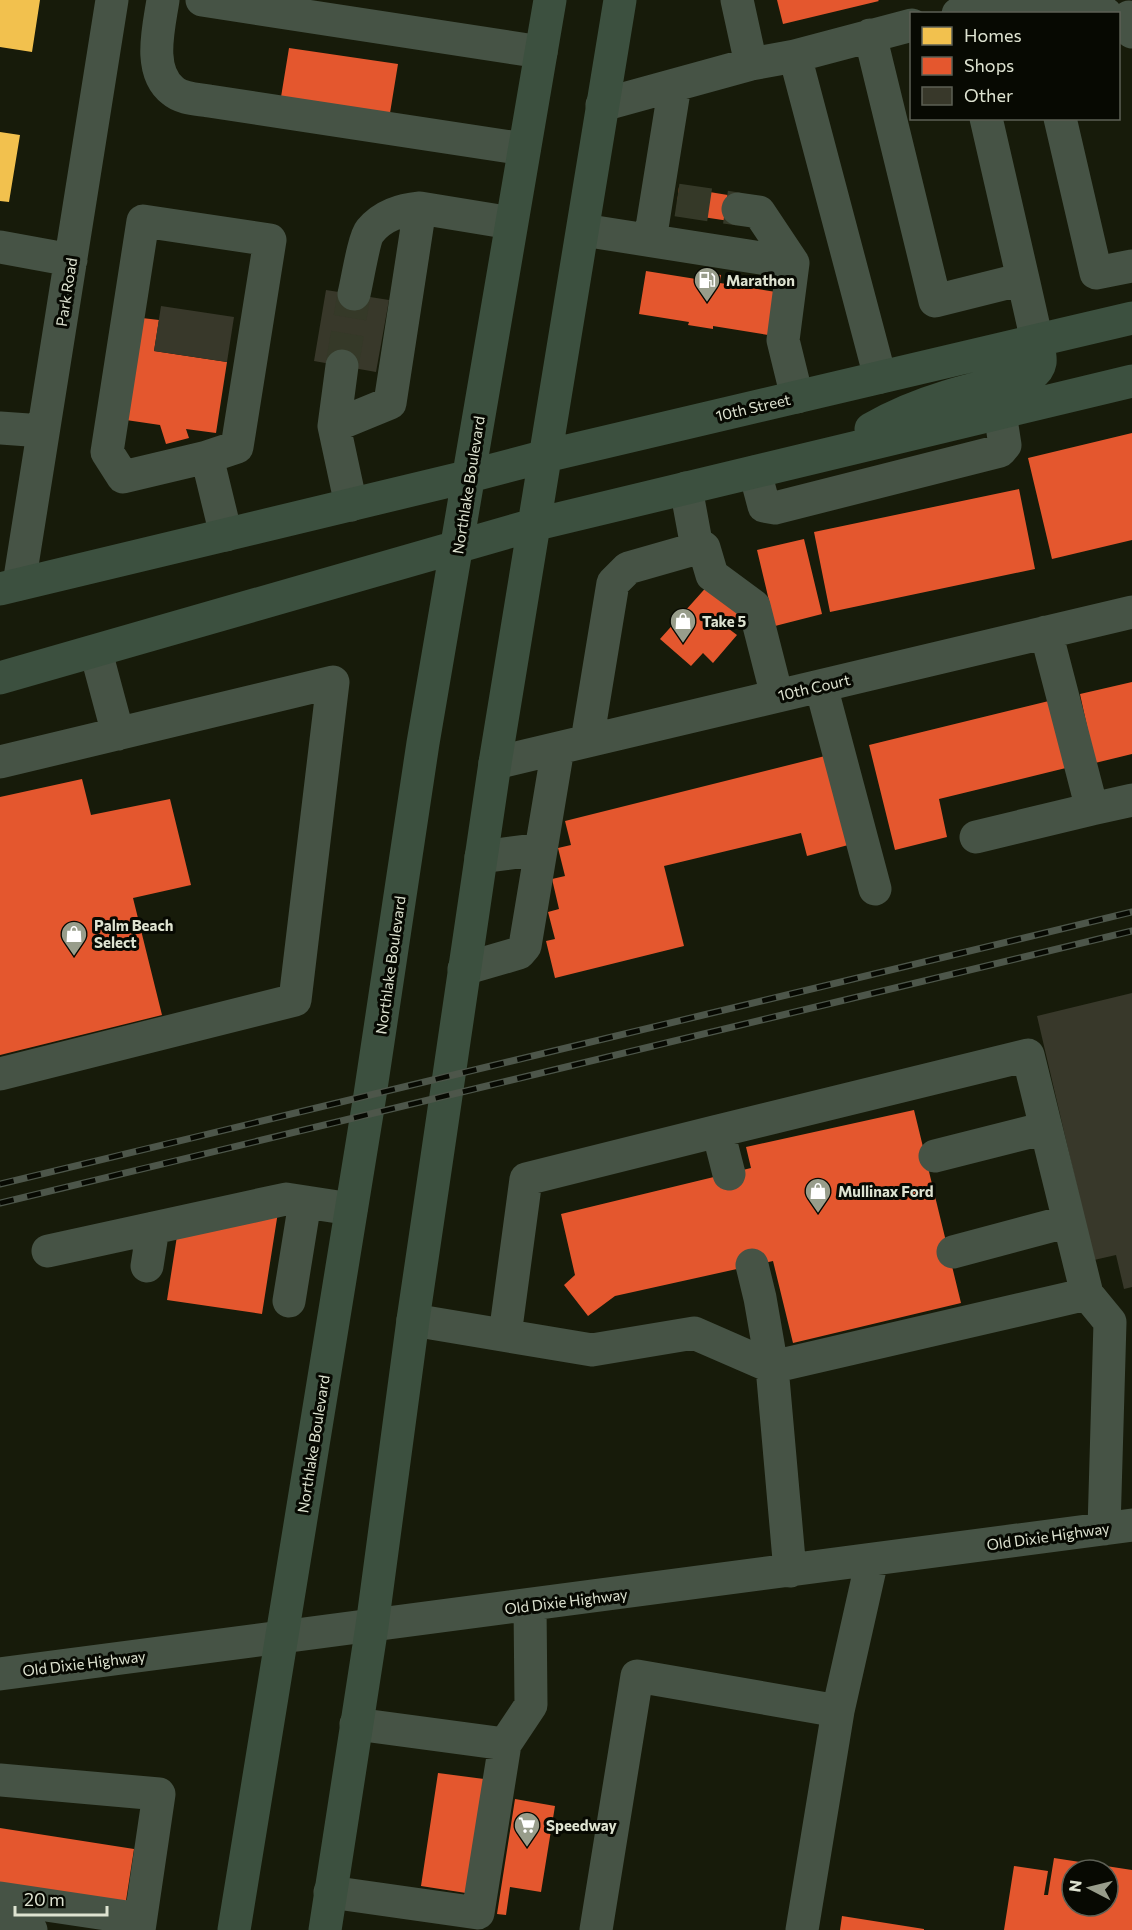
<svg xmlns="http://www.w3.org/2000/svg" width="1132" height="1930" font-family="Commissioner,sans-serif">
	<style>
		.homes { fill: #f2c14e }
		.shops { fill: #e4572e; fill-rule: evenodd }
		.building { fill: #38382a }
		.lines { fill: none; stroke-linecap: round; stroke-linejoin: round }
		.minor-tunnel { stroke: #353928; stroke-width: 33; stroke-dasharray: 33 16; stroke-linecap: butt }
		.minor { stroke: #465345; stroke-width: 33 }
		.major { stroke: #3c503f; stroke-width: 33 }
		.rail-casing { stroke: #4d564a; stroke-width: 7 }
		.rail { stroke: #070902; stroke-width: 4.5; stroke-dasharray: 14; stroke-linecap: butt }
		.labels { text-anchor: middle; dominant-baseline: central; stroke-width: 6; stroke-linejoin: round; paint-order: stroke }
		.poi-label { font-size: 15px; font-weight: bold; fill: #dee3d1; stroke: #070902; text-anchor: start }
		.street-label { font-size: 15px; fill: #dee3d1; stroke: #070902 }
	</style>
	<rect width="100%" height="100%" fill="#171b0a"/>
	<path class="homes" d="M 0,0 L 40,0 L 32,52 L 0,47 Z
		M 0,132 L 20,135 L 9,202 L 0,201 Z"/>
	<path class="shops" d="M 777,0 L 878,0 L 879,1 L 783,24 Z
		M 289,48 L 398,64 L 390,113 L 281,97 Z
		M 679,187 L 740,197 L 736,222 L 676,213 Z
		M 646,271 L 696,279 L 697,271 L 721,275 L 720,283 L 776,292 L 768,335 L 713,326 L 713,329 L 688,325 L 689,322 L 639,314 Z
		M 142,318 L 159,320 L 154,351 L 227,362 L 216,433 L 186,429 L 189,438 L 166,444 L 160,425 L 126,420 Z
		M 1132,433 L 1132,540 L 1052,559 L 1028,458 Z
		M 1019,489 L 1035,569 L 830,612 L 814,532 Z
		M 804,539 L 822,614 L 775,626 L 757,550 Z
		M 710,583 L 743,613 L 729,629 L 737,635 L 713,663 L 703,653 L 691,666 L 660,639 Z
		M 1132,682 L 1132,754 L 1095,763 L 1080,694 Z
		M 1057,699 L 1074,766 L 939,799 L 947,837 L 895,850 L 869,745 Z
		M 829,755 L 852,844 L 807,856 L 801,833 L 664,866 L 684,946 L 555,978 L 546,941 L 555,939 L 548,912 L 559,909 L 552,879 L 565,876 L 558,848 L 571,845 L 565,821 Z
		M 82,779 L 91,815 L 170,799 L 191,885 L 133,898 L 162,1015 L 0,1055 L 0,797 Z
		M 914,1110 L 961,1303 L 793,1343 L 773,1261 L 615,1296 L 588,1316 L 564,1285 L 575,1275 L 561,1214 L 751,1168 L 746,1147 Z
		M 278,1212 L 262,1314 L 167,1300 L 177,1236 Z
		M 438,1773 L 484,1779 L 466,1893 L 421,1886 Z
		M 515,1799 L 555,1806 L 541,1892 L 510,1887 L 506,1915 L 497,1914 Z
		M 0,1828 L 134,1849 L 125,1907 L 0,1893 Z
		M 1054,1858 L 1132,1870 L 1132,1930 L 1004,1930 L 1014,1866 L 1048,1871 L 1044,1895 L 1048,1895 ZM 1072,1870 L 1108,1870 L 1108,1906 L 1072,1906 Z
		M 842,1916 L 924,1929 L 924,1930 L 840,1930 Z"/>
	<path class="building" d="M 326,290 L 389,300 L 376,372 L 314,361 Z
		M 161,306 L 234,317 L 227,362 L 154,351 Z
		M 1132,993 L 1132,1287 L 1124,1289 L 1116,1255 L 1094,1260 L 1037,1016 Z"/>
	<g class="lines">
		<path class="minor-tunnel" d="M 677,200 L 738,209
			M 342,366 L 354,294"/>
		<path class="minor" d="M 163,0 C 159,27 147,71 173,91 C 182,99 198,99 209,101 L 524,149
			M 202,0 L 541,52
			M 737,0 L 751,64
			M 958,14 L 1009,1 L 1033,2 L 1106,14
			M 1129,17 L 1132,32
			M 870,35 L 935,301 L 1023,279 L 986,118
			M 795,56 L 880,377
			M 602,105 L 751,64 L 795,56 L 912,25
			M 1060,118 L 1096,273 L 1132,266
			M 738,209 L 759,212 L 793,263
			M 583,230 L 793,263 L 783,340 L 797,397
			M 650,240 L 675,85
			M 0,247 L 71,260
			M 1023,279 L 1037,341
			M 354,294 C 357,282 364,238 370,231 C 383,215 401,210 420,208
			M 334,426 L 342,366
			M 0,428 L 43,431
			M 207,457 L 123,477 L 107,452 L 143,221 L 270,240 L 237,447 L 207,457 L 226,535
			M 755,472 L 764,506 L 775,508 L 1000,451 L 1005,445 L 1000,413
			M 351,505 L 334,426 L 390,403 L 420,208 L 511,223
			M 696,542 L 704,548 L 712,575 L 754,606 L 777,696
			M 19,584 L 112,0
			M 1046,632 L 1092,809 L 1132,800
			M 96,652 L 118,734
			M 821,686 L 875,889
			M 587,741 L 613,583 L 628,568 L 691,550 L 696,542 L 686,488
			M 0,762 L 333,682 L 295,1000 L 0,1074
			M 495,763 L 1132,612
			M 976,837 L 1092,809
			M 481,857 L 534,850 L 542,844
			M 464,969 L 519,953 L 525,946 L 558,748
			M 718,1131 L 1028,1055 L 1087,1294
			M 935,1156 L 1046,1128
			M 48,1251 L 286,1199 L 351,1209
			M 953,1252 L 1069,1221
			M 752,1265 L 760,1298 L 772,1367 L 1087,1294 L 1110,1322 L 1104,1529
			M 147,1266 L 153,1228
			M 289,1301 L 305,1202
			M 413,1320 L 592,1350 L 694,1333 L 772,1367 L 790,1571
			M 505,1335 L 526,1179 L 718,1131 L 729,1174
			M 0,1674 L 1132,1525
			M 505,1744 L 531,1705 L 530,1605
			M 0,1780 L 159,1794 L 139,1930
			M 330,1892 L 478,1913 L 505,1744 L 356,1724
			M 0,1898 L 140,1919
			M 0,1926 L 31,1930
			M 596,1930 L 637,1676 L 838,1711
			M 802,1930 L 838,1711 L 872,1560"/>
		<path class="major" d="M 871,429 C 920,400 976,388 1030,376 C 1045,366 1040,356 1037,341
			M 0,589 L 470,476 L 546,456 L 1132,318
			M 0,678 L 533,525 L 1132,381
			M 234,1930 L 370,1095 L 423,743 L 550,0
			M 325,1930 L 372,1626 L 413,1320 L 495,763 L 620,0"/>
		<g class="rail-casing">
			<path id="rail" d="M 0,1184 L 1132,912
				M 0,1203 L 1132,931"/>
		</g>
		<use href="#rail" class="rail"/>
	</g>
	<defs>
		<g id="fuel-pin" transform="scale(1.35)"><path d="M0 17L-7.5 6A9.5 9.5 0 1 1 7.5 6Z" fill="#989d8b" stroke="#070902"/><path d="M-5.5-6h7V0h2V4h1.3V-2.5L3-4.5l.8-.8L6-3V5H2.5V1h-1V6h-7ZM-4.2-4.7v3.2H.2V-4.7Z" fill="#fff"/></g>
		<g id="shop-pin" transform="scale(1.35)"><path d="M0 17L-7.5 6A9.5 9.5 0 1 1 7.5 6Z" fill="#989d8b" stroke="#070902"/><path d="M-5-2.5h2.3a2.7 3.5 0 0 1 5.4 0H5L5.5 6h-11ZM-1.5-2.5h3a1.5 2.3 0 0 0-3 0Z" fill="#fff"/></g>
		<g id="supermarket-pin" transform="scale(1.35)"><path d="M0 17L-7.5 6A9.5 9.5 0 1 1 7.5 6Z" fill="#989d8b" stroke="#070902"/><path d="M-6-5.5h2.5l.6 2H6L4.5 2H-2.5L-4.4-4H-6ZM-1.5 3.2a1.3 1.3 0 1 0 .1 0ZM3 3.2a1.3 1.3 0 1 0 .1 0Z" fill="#fff"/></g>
	</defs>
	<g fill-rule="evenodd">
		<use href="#fuel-pin" x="707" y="280"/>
		<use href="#shop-pin" x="683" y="621"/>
		<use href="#shop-pin" x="74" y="934"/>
		<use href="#shop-pin" x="818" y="1191"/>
		<use href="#supermarket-pin" x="527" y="1825"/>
	</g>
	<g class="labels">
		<g class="poi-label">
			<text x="726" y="280">Marathon</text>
			<text x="702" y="621">Take 5</text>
			<text x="94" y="925">Palm Beach<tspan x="94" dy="17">Select</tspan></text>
			<text x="838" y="1191">Mullinax Ford</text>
			<text x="546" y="1825">Speedway</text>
		</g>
		<g class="street-label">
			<text transform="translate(66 292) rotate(-81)">Park Road</text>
			<text transform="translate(753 407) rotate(-13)">10th Street</text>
			<text transform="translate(468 485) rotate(-81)">Northlake Boulevard</text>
			<text transform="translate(814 687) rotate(-13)">10th Court</text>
			<text transform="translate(390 965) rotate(-82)">Northlake Boulevard</text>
			<text transform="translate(313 1444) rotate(-81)">Northlake Boulevard</text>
			<text transform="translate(1048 1536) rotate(-8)">Old Dixie Highway</text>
			<text transform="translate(566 1601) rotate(-7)">Old Dixie Highway</text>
			<text transform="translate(84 1663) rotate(-7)">Old Dixie Highway</text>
		</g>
	</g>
	<rect x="910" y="12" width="210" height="108" fill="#070902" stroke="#5d6055" stroke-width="1.5"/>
	<rect x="922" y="27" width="30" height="18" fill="#f2c14e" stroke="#5d6055" stroke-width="1.5"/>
	<text x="964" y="42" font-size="18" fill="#dee3d1">Homes</text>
	<rect x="922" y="57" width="30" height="18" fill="#e4572e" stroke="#5d6055" stroke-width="1.5"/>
	<text x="964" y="72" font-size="18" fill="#dee3d1">Shops</text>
	<rect x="922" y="87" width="30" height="18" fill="#38382a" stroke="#5d6055" stroke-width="1.5"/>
	<text x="964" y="102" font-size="18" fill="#dee3d1">Other</text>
	<g transform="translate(1090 1888) rotate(277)"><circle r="28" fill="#070902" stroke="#5d6055" stroke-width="1.5"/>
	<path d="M0-4.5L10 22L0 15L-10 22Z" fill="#989d8b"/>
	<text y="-9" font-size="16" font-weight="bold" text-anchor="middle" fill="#dee3d1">N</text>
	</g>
	<path d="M15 1906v9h92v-9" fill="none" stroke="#dee3d1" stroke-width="3"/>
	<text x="24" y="1906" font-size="18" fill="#dee3d1" stroke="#070902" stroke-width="4.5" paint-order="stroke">20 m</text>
</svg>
